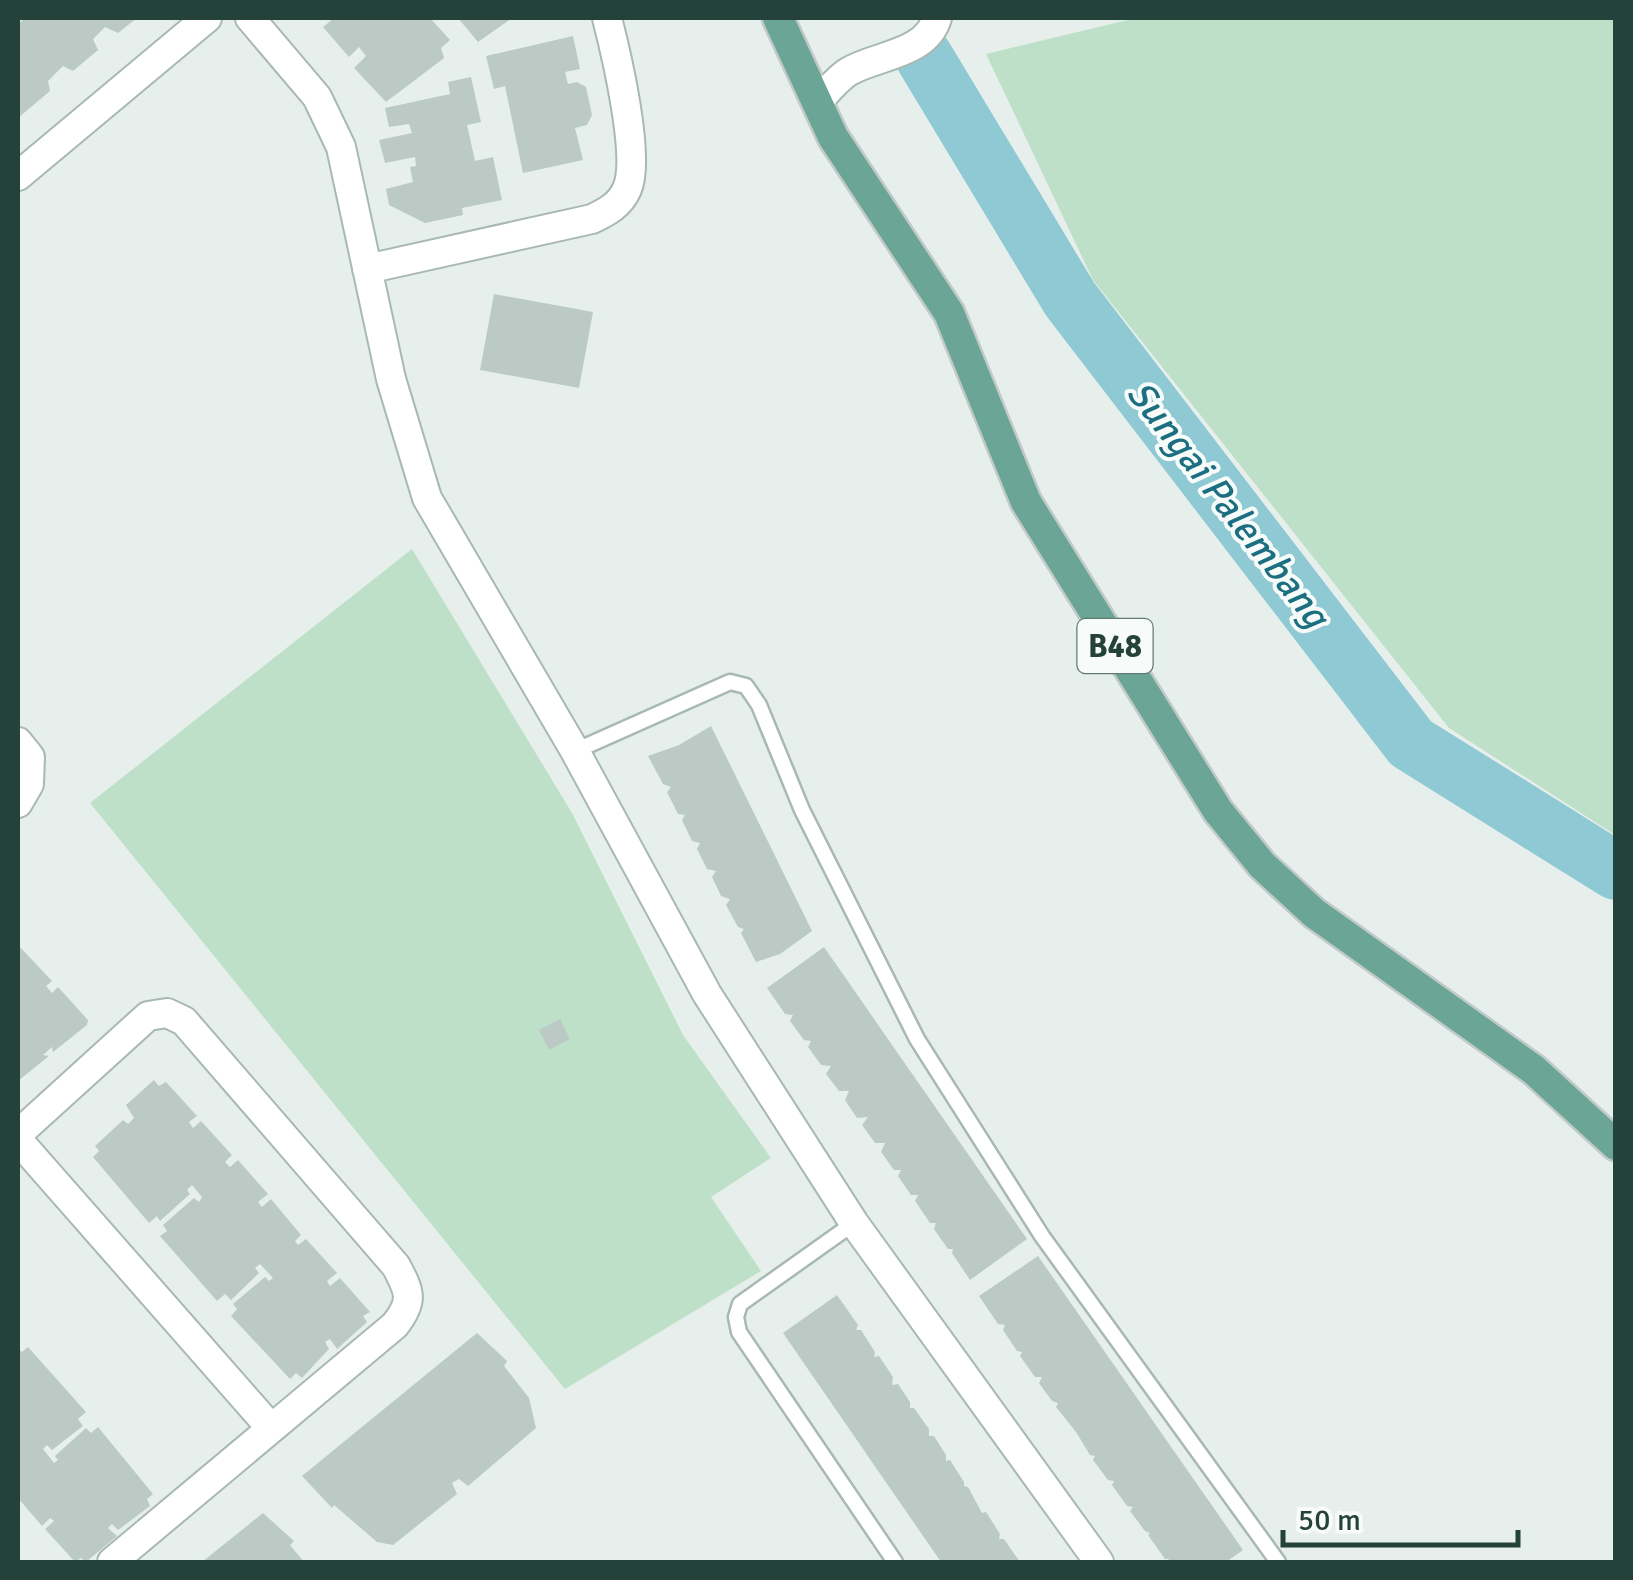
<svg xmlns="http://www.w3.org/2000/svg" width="1633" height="1580" font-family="Signika,sans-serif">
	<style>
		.green { fill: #bfe0c8 }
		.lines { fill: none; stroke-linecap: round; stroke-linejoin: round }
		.river { stroke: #8ec9d4; stroke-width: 58 }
		.building { fill: #bbcac4 }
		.service-casing { stroke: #a8b8b2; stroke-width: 19 }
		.minor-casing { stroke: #a8b8b2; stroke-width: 32 }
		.primary-casing { stroke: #c2cac8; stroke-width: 35 }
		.service { stroke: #fff; stroke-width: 14 }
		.minor { stroke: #fff; stroke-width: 28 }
		.primary { stroke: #6aa596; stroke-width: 30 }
		.labels { text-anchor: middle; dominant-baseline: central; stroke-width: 8; stroke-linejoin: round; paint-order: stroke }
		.shield { fill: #f7fbf9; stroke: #637a73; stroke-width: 2.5 }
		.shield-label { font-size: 32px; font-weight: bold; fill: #24423a }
		.water-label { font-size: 38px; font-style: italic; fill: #1c6f80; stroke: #f7fbf9 }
	</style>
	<rect width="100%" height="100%" fill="#e6efeb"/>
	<path class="green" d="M 1136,18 L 1615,18 L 1615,835 L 1449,728 L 1093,280 L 986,54 Z
		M 412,549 L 572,813 L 683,1035 L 771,1158 L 711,1197 L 761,1271 L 565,1389 L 90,803 Z"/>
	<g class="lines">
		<path class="river" d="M 924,57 L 1070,299 L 1411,743 L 1616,871"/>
	</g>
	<path class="building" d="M 25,18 L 137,18 L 118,33 L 105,27 L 93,39 L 98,50 L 73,71 L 63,66 L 48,81 L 50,91 L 18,118 L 18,24 Z
		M 334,18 L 430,18 L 450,40 L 441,48 L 444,58 L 386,102 L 354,68 L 366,56 L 359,47 L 349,57 L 323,27 Z
		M 458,18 L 512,18 L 478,42 Z
		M 573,36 L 580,69 L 565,72 L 568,84 L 577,82 L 586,87 L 592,115 L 587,125 L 575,128 L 583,160 L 523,173 L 505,86 L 494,89 L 486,56 Z
		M 471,77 L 481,122 L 467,125 L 475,161 L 493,157 L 502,200 L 462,208 L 463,215 L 425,223 L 389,205 L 386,189 L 413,182 L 410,167 L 416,166 L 415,157 L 385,163 L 379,140 L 412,133 L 409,124 L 389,127 L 385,108 L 450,94 L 448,82 Z
		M 494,294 L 593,312 L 579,388 L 480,370 Z
		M 711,726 L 812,931 L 780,954 L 756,962 L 741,933 L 744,929 L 738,927 L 726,905 L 730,899 L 721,896 L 712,877 L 716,871 L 707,869 L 697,849 L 700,843 L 692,841 L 682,820 L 685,815 L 678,814 L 667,792 L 671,787 L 663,784 L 648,756 L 679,745 Z
		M 18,945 L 52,981 L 46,986 L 52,993 L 58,987 L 88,1020 L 87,1025 L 53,1052 L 52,1047 L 43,1055 L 49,1056 L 18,1081 Z
		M 824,947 L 1027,1239 L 970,1280 L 952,1253 L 953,1249 L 948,1249 L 934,1229 L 936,1223 L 930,1223 L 915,1201 L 918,1195 L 911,1195 L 898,1176 L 901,1170 L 894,1170 L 881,1152 L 885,1143 L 875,1143 L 862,1125 L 868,1117 L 857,1118 L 845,1100 L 849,1091 L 839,1091 L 826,1074 L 831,1066 L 821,1065 L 808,1047 L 811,1041 L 804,1040 L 790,1021 L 793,1015 L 785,1014 L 767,988 Z
		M 560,1019 L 570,1039 L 549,1050 L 539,1030 Z
		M 154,1080 L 159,1086 L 166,1082 L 197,1116 L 189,1122 L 193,1128 L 201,1121 L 232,1155 L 225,1162 L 230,1167 L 238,1160 L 268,1194 L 258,1202 L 262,1207 L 271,1199 L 301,1235 L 295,1241 L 298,1245 L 306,1239 L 337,1273 L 327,1281 L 330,1286 L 340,1278 L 370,1312 L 363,1316 L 367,1322 L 337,1349 L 330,1339 L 325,1342 L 329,1349 L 302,1378 L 296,1373 L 290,1379 L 231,1316 L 237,1309 L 233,1304 L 265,1277 L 269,1281 L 273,1278 L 260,1264 L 255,1268 L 259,1273 L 231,1300 L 225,1294 L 217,1301 L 160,1236 L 167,1231 L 163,1225 L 194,1198 L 199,1202 L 202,1197 L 192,1185 L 187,1190 L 190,1194 L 160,1221 L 157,1216 L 149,1223 L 93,1157 L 99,1151 L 95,1146 L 123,1120 L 128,1124 L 134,1118 L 126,1105 Z
		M 1038,1256 L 1243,1550 L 1226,1562 L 1167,1562 L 1169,1559 L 1165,1559 L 1148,1535 L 1150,1533 L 1145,1531 L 1130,1511 L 1133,1507 L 1127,1506 L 1112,1485 L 1114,1481 L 1108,1480 L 1093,1460 L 1095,1456 L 1090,1455 L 1076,1432 L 1056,1407 L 1058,1403 L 1052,1401 L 1039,1383 L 1042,1377 L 1035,1377 L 1020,1356 L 1022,1352 L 1017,1351 L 1003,1330 L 1005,1325 L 998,1324 L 979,1296 Z
		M 837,1295 L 858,1325 L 856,1330 L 861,1330 L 875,1352 L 874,1357 L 879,1356 L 893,1377 L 892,1385 L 898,1384 L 910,1402 L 910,1408 L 914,1408 L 929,1429 L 929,1436 L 934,1436 L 946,1455 L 946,1461 L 950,1460 L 964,1482 L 964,1486 L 968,1487 L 982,1513 L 986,1512 L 1000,1534 L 999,1539 L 1004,1539 L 1020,1562 L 941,1562 L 783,1333 Z
		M 477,1333 L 507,1361 L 504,1366 L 529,1398 L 536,1428 L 468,1486 L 459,1479 L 452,1483 L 457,1494 L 393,1545 L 377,1542 L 334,1505 L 332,1508 L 302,1476 Z
		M 28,1347 L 86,1412 L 78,1419 L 83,1426 L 52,1450 L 47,1445 L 43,1449 L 54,1463 L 58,1460 L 55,1456 L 86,1428 L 91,1433 L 98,1427 L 153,1494 L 147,1499 L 150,1506 L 118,1530 L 112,1524 L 108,1528 L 117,1536 L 86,1562 L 81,1558 L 75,1562 L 45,1529 L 54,1521 L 50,1518 L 42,1526 L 18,1498 L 18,1348 L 22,1352 Z
		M 263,1513 L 294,1541 L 290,1545 L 304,1562 L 202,1562 Z"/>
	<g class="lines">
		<g class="service-casing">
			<path id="service" d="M 575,751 L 730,682 L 746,686 L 759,705 L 802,810 L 917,1039 L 1042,1236 L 1278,1562
				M 854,1223 L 740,1304 L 736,1317 L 739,1332 L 895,1562"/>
		</g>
		<g class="minor-casing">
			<path id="minor" d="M 250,18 L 317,97 L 341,147 L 391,379 L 427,498 L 575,751 L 707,994 L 854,1223 L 1099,1562
				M 818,101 C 827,92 837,79 848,72 C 876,55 926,55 937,18
				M 18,176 L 207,18
				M 367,269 L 592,219 C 607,212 620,205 627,189 C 641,158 616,53 607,18
				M 18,742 L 30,757 L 29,784 L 18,803
				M 18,1134 L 148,1016 L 167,1013 L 184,1021 L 396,1266 C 410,1292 414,1301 395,1325 L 112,1562
				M 18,1140 L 271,1428"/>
		</g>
		<g class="primary-casing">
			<path id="primary" d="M 778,18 L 833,137 L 949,313 L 1026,502 L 1218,811 L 1262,865 L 1314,913 L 1534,1070 L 1616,1145"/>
		</g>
		<use href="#service" class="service"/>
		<use href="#minor" class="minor"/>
		<use href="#primary" class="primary"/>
	</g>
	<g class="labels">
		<rect class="shield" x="1077.5" y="619" width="75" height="54" rx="8"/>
		<g class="shield-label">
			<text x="1115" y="646">B48</text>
		</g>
		<g class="water-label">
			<text transform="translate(1228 504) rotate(52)">Sungai Palembang</text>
		</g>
	</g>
	<rect width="1633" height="1580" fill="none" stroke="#24423a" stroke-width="40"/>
	<path d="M1283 1530v15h235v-15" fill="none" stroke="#24423a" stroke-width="5"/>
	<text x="1298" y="1530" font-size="30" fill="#24423a" stroke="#f7fbf9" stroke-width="8" paint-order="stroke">50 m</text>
</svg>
